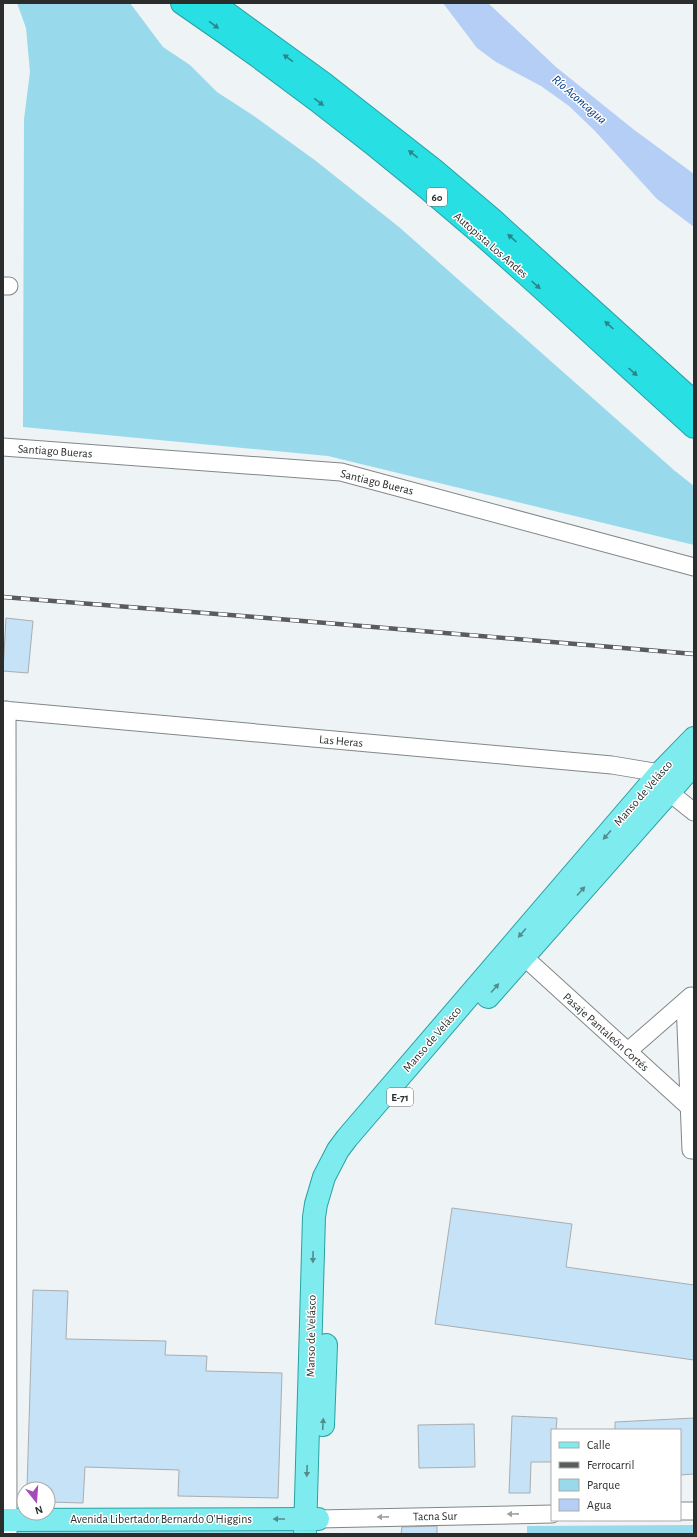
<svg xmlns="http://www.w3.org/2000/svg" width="697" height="1537" font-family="'Alegreya Sans',sans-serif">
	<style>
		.green { fill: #99d9ec }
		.water { fill: #b5cef5 }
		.building { fill: #c6e2f6; stroke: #a9adb0 }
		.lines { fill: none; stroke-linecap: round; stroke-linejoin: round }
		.minor-casing { stroke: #828788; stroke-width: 19 }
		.major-casing { stroke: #29a1a3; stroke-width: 24 }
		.highway-casing { stroke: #29a1a3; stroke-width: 24 }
		.minor { stroke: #fff; stroke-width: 17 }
		.major { stroke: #7eecee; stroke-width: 22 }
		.highway { stroke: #28dfe3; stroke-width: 22 }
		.rail-casing { stroke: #595b5c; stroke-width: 4.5 }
		.rail { stroke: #fff; stroke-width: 3; stroke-dasharray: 9; stroke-linecap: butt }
		.oneway { fill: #2a8688 }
		.oneway2 { fill: #548c8e }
		.oneway3 { fill: #a0a0a0 }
		.labels { text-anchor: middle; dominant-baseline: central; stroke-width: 3; stroke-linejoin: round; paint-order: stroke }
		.shield { fill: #fff; stroke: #6b6c6c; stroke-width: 1 }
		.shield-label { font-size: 11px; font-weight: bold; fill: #2b2d2d }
		.street-label { font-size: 12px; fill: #2b2d2d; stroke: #fff }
		.water-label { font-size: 13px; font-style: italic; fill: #03377f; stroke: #fff }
	</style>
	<rect width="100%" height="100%" fill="#eef3f5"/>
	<path class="green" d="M 17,3 L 130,3 L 163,47 L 190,65 L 217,92 L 254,116 L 316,161 L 399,227 L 675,471 L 694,486 L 694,545 L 328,456 L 23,427 L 24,119 L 30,72 L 26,28 Z
		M 298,1523 L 297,1534 L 3,1534 L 3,1525 Z
		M 694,1525 L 694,1534 L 527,1534 L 527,1526 Z"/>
	<path class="water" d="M 443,3 L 488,3 L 556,67 L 633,129 L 694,174 L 694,227 L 657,199 L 595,131 L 569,106 L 541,86 L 496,62 L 477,48 Z"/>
	<path class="building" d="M 6,618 L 33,621 L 28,673 L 3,671 Z
		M 452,1208 L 572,1224 L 566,1267 L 694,1285 L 694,1360 L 435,1324 Z
		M 33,1290 L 68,1291 L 66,1339 L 166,1341 L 165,1355 L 207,1356 L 206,1371 L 282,1373 L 278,1498 L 178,1496 L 179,1470 L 85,1467 L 83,1503 L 48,1502 L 48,1489 L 27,1489 Z
		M 512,1416 L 557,1418 L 556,1430 L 552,1430 L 552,1462 L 531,1462 L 530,1493 L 509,1493 Z
		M 694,1418 L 694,1474 L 680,1475 L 680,1430 L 615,1430 L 615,1422 Z
		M 474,1424 L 475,1467 L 419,1468 L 418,1425 Z
		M 437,1526 L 437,1534 L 401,1534 L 402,1527 Z"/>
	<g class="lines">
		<g class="minor-casing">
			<path id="minor" d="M 3,286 L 9,286
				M 3,447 L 341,472 L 694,567
				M 3,710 L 612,765 L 660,773 L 668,778
				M 7,710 L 8,1534
				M 669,792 L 694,812
				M 523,956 L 689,1107
				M 685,1001 L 691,1150 L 694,1150
				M 628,1051 L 691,996
				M 680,1511 L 694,1511
				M 318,1519 L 552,1514"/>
		</g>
		<g class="major-casing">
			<path id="major" d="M 488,997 L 694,764
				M 323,1425 L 326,1345
				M 3,1520 L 318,1519
				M 305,1534 L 314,1217 L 316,1204 L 324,1177 L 338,1150 L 347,1138 L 660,773 L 694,738"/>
		</g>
		<g class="highway-casing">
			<path id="highway" d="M 182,3 C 286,74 386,151 481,234 C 553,297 623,363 694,427
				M 213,3 L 323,83 L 434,170 L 493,220 L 694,402"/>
		</g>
		<use href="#minor" class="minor"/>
		<use href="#major" class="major"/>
		<use href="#highway" class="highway"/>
		<g class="rail-casing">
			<path id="rail" d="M 3,597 L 255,617 L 694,654"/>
		</g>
		<use href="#rail" class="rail"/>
	</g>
	<defs><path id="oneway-solid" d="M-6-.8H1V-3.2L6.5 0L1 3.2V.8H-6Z"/></defs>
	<g class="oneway">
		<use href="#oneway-solid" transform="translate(214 25) rotate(36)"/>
		<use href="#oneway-solid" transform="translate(288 58) rotate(-144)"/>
		<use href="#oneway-solid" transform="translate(319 102) rotate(37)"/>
		<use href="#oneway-solid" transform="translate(413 154) rotate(-142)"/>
		<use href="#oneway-solid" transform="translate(512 238) rotate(-138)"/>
		<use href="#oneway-solid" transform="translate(536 285) rotate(42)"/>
		<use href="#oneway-solid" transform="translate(609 325) rotate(-138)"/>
		<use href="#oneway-solid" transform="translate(633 372) rotate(42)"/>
	</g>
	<g class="oneway2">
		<use href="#oneway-solid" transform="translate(607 835) rotate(131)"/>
		<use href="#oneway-solid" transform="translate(581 891) rotate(-48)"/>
		<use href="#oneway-solid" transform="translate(522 933) rotate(131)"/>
		<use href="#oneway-solid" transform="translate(495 988) rotate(-49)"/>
		<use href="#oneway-solid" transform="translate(313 1257) rotate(91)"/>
		<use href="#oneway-solid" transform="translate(323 1424) rotate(-87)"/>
		<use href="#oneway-solid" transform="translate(307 1471) rotate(92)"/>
		<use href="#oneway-solid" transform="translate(279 1519) rotate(180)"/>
	</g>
	<g class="oneway3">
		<use href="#oneway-solid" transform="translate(513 1514) rotate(179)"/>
		<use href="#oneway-solid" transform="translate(383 1517) rotate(179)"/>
	</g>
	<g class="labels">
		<g class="shield">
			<rect x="427" y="188" width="20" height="18" rx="3"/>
			<rect x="387" y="1088" width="26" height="18" rx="3"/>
		</g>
		<g class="shield-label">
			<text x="437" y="197">60</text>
			<text x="400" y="1097">E-71</text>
		</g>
		<g class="street-label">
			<text transform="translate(491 245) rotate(41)">Autopista Los Andes</text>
			<text transform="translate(55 451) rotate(4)">Santiago Bueras</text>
			<text transform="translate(377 482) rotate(14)">Santiago Bueras</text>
			<text transform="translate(341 741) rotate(5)">Las Heras</text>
			<text transform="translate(643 793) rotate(-49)">Manso de Velásco</text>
			<text transform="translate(606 1032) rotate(42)">Pasaje Pantaleón Cortés</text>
			<text transform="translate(432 1039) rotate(-49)">Manso de Velásco</text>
			<text transform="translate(311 1336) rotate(-89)">Manso de Velásco</text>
			<text transform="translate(435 1516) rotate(-1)">Tacna Sur</text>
			<text x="161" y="1519">Avenida Libertador Bernardo O'Higgins</text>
		</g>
		<g class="water-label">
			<text transform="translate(579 100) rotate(41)">Río Aconcagua</text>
		</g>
	</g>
	<rect width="697" height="1537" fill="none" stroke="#2b2d2d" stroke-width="8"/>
	<rect x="551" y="1429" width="130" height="92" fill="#ffffff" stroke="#aaabab"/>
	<rect x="559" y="1442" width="20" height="6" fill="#7eecee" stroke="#aaabab"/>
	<text x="587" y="1449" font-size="12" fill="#2b2d2d">Calle</text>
	<rect x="559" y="1462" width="20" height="6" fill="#595b5c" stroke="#aaabab"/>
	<text x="587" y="1469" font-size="12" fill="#2b2d2d">Ferrocarril</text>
	<rect x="559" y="1479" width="20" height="12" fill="#99d9ec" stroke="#aaabab"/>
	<text x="587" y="1489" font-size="12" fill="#2b2d2d">Parque</text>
	<rect x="559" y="1499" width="20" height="12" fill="#b5cef5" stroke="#aaabab"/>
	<text x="587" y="1509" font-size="12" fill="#2b2d2d">Agua</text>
	<g transform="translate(36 1501) rotate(163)"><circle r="19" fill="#ffffff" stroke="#aaabab"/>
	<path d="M0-3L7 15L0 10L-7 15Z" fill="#a44bb7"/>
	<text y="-6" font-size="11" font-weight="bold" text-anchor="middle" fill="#2b2d2d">N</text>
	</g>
</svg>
